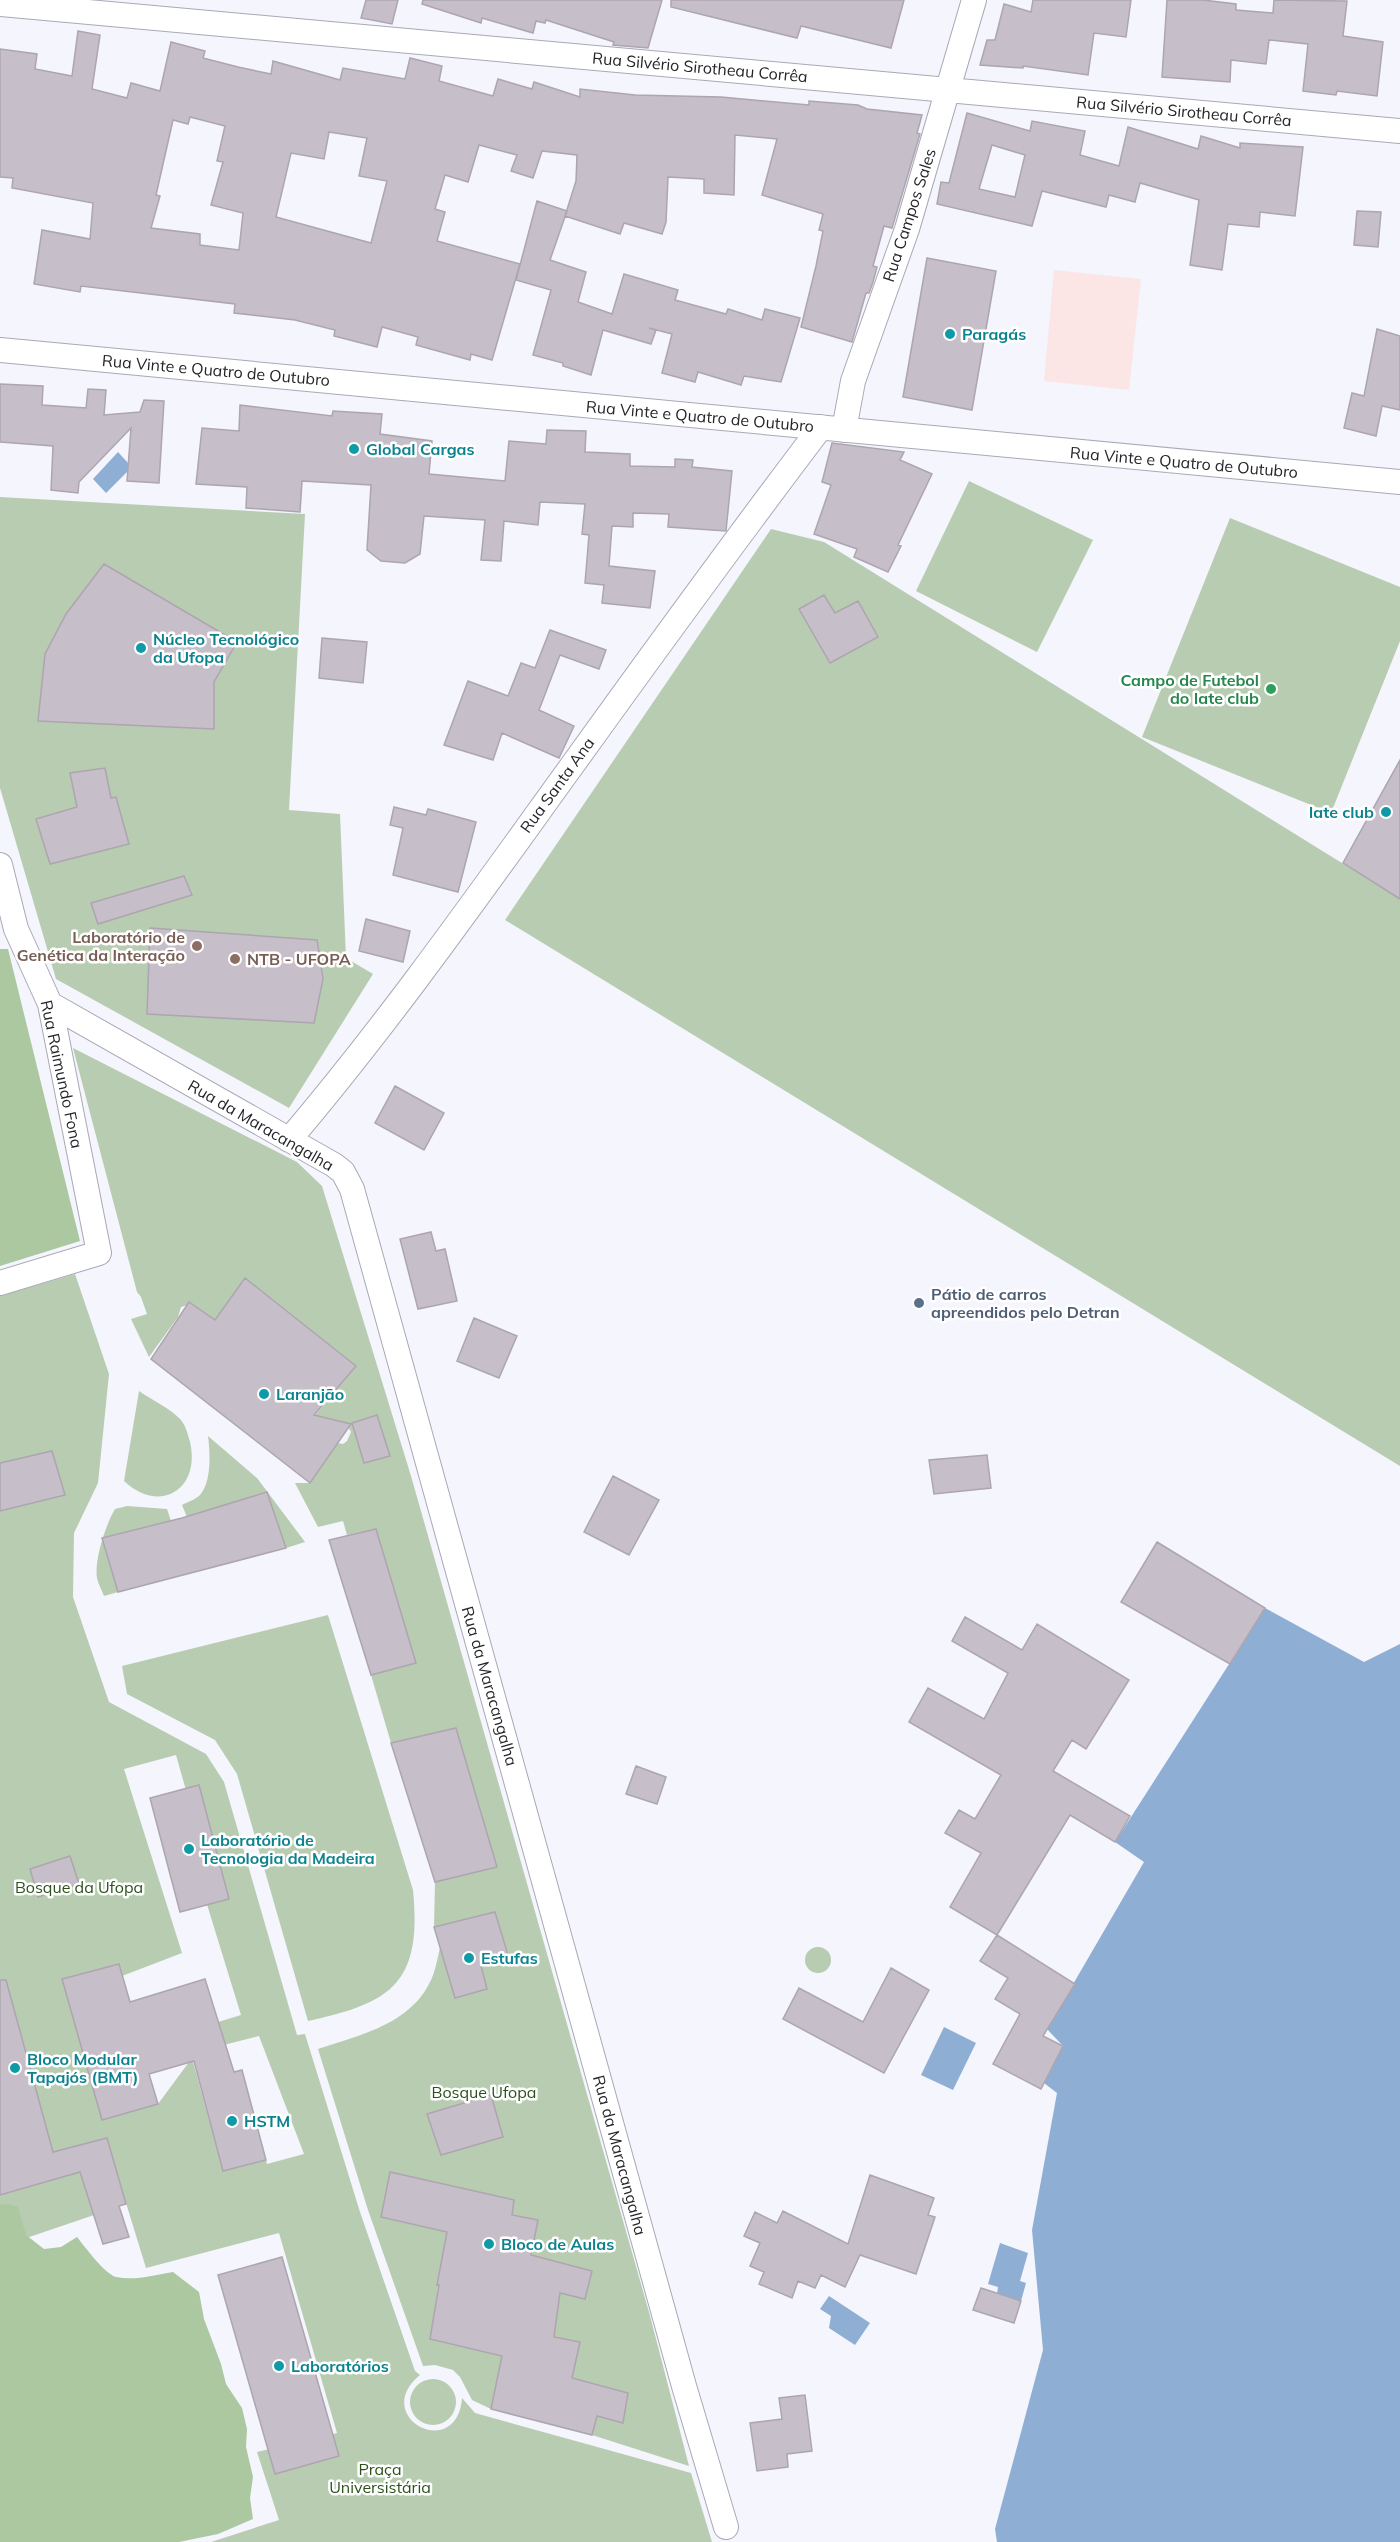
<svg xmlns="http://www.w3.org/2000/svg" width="1400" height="2542" font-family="Mulish,sans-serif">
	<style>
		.industrial { fill: #fce6e5 }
		.green { fill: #b8ccb1; fill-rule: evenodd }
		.forest { fill: #abc8a0 }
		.water { fill: #8faed3 }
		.building { fill: #c6bec8; stroke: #ada5af; stroke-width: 1.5; fill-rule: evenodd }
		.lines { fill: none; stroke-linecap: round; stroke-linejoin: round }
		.street-casing { stroke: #a8a9b5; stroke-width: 26 }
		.street { stroke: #fff; stroke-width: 24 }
		.culture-dot { fill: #0f9aa8; stroke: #fff; stroke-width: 2 }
		.leisure-dot { fill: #2e9e5b; stroke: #fff; stroke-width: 2 }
		.education-dot { fill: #8d6e63; stroke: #fff; stroke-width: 2 }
		.service-dot { fill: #5c6f8a; stroke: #fff; stroke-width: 2 }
		.labels { text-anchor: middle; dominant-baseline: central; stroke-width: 5; stroke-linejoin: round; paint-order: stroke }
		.street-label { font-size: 16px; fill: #242529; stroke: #fff }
		.culture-label { font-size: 16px; font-weight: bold; fill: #0d838f; stroke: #fff; text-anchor: start }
		.leisure-label { font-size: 16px; font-weight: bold; fill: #27864d; stroke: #fff; text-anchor: end }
		.education-label { font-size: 16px; font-weight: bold; fill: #785e54; stroke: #fff; text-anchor: end }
		.service-label { font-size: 16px; font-weight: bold; fill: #4e5e75; stroke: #fff; text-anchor: start }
		.park-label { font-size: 16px; fill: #2b511b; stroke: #fff }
	</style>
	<rect width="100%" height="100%" fill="#f4f5fd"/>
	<path class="industrial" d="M 1054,270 L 1141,279 L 1129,390 L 1044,381 Z"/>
	<path class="green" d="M 969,481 L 1093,540 L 1037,652 L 916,591 Z
		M 0,497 L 305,514 L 289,810 L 340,814 L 346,958 L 373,974 L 289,1108 L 56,979 L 0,788 Z
		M 1230,518 L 1400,587 L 1400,641 L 1331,813 L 1142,737 Z
		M 771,529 L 824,542 L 1400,899 L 1400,1466 L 505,920 Z
		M 73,1048 L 297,1162 L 322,1186 L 411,1476 L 649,2312 L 689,2466 L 592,2435 L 597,2416 L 623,2423 L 627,2393 L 572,2378 L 580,2342 L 554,2337 L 556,2292 L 592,2271 L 531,2255 L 538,2221 L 512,2215 L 514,2200 L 390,2172 L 381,2217 L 447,2232 C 440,2268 436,2303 431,2339 L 502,2356 L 491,2409 L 472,2400 L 460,2377 L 453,2370 L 435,2365 L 423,2366 L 368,2210 L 318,2049 C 357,2036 408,2025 429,1984 C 435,1974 437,1960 440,1948 L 455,1997 L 487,1989 L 480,1962 L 508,1954 L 495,1912 L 434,1927 L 435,1882 L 497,1866 L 456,1728 L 391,1743 L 371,1675 L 416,1663 L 376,1529 L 347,1535 L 343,1521 L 318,1527 L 295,1483 L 310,1483 L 337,1443 L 343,1444 L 347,1441 L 351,1432 L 346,1423 L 302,1431 L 356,1366 L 245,1278 L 212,1325 L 192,1304 L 181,1307 L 178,1317 L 149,1357 L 131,1319 L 147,1314 L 141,1297 L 137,1292 Z
		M 75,1274 L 109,1374 L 98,1483 L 74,1533 L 73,1597 L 109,1702 L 206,1754 L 224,1782 L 297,2035 L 305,2034 L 360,2212 L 415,2371 L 420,2375 C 369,2417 457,2463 462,2398 L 475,2413 L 691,2473 L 712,2542 L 211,2542 L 279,2520 L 257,2452 L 337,2433 L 279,2233 L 146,2268 L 106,2138 L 73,2147 L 94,2215 L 0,2247 L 0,1296 ZM 176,1755 L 212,1882 L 201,1885 L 241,2015 L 205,2026 L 212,2048 L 259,2036 L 304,2154 L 267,2164 L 266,2160 L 223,2171 L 192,2058 L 158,2104 L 102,2120 L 63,1979 L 118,1964 L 122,1976 L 182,1953 L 124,1769 Z
		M 139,1391 C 152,1400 171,1409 181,1420 C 186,1426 188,1435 190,1442 C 201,1489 160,1515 124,1481 Z
		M 208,1436 L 257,1478 L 305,1542 L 286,1548 L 266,1492 L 187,1517 L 182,1505 C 188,1502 196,1499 200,1495 C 212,1481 210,1452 208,1436 Z
		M 127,1506 L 167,1509 L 171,1521 L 102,1539 L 118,1592 L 104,1596 C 102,1590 98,1584 97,1578 C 94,1560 106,1524 115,1509 Z
		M 328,1615 L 413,1890 C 422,1982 393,2003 308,2021 L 237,1774 L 215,1740 L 127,1694 L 122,1666 Z
		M805 1960a13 13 0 1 1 26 0a13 13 0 1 1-26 0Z
		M410 2402a23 23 0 1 1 46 0a23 23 0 1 1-46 0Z"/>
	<path class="forest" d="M 0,949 L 8,949 L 80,1241 L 0,1266 Z
		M 7,2204 L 18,2207 L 26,2235 L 44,2249 L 61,2247 L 77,2237 C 85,2247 105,2274 116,2277 C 135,2281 154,2275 173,2272 L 199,2292 L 204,2319 L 221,2364 L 226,2384 L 242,2408 L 247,2429 L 246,2447 L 253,2477 L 250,2498 L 253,2519 L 218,2534 L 179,2542 L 0,2542 L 0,2205 Z"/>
	<path class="water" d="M 118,452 L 128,463 L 128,471 L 106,493 L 93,479 Z
		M 1265,1608 L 1364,1662 L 1400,1644 L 1400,2542 L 997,2542 L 995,2529 L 1043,2350 L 1032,2230 L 1057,2093 L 1044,2083 L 1063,2046 L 1047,2029 L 1144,1862 L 1115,1842 Z
		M 944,2027 L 976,2043 L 953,2090 L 921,2075 Z
		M 1000,2243 L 1028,2253 L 1020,2281 L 1026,2283 L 1021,2301 L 997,2294 L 998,2287 L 988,2284 Z
		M 829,2296 L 870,2323 L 855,2345 L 829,2328 L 831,2316 L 820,2309 Z"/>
	<path class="building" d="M 366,0 L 398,0 L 392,24 L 361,18 Z
		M 423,0 L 662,0 L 648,48 L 613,45 L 614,42 L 546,20 L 545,23 L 536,21 L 533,33 L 482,18 L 481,23 L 422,4 Z
		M 671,0 L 904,0 L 891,48 L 801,26 L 797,38 L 671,7 Z
		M 1033,0 L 1131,0 L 1126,37 L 1094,33 L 1088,75 L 1023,66 L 1023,68 L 980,65 L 987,40 L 995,40 L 1004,4 L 1031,12 Z
		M 1167,0 L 1203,0 L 1236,4 L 1236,10 L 1273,13 L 1274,0 L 1347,1 L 1343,36 L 1383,42 L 1377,96 L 1337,91 L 1336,95 L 1303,91 L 1308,44 L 1269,40 L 1266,64 L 1231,60 L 1230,82 L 1162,77 Z
		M 78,31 L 100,35 L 92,89 L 127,98 L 131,83 L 160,91 L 171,42 L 205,51 L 203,58 L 238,67 L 271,74 L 273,61 L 340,80 L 343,68 L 405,79 L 410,58 L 442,66 L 439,81 L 493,96 L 498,79 L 532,89 L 534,82 L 580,97 L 580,89 L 635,95 L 721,97 L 809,105 L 809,101 L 858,105 L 867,109 L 922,115 L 917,133 L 920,134 L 892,228 L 884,226 L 873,266 L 877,267 L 873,282 L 869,293 L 866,293 L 852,342 L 801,327 L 816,266 L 823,231 L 819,230 L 823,214 L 762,195 L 777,139 L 735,135 L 734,195 L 704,193 L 704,179 L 668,177 L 666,222 L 662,234 L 624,223 L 620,234 L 565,216 L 576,181 L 577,155 L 542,151 L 533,178 L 511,171 L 517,155 L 479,145 L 468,182 L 445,175 L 435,209 L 445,212 L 437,241 L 520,264 L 492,360 L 471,354 L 470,360 L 416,345 L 418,337 L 382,327 L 377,347 L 334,336 L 335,330 L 295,320 L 234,313 L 235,304 L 81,286 L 80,292 L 34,284 L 42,230 L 90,239 L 93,203 L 12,188 L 13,178 L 0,177 L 0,49 L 37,54 L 35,69 L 72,76 ZM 190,117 L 225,126 L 217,161 L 223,162 L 211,205 L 243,213 L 239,250 L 200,245 L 200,234 L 151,228 L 160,196 L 156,195 L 173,120 L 188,124 ZM 329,132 L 367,138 L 359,176 L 387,181 L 371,243 L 276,217 L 291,153 L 324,159 Z
		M 967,113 L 1030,131 L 1032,121 L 1085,131 L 1080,155 L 1119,166 L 1128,127 L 1198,149 L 1201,136 L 1240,148 L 1240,143 L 1303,147 L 1295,216 L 1260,212 L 1259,227 L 1228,224 L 1222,270 L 1190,265 L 1199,200 L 1140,183 L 1135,202 L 1109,195 L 1106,207 L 1042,191 L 1032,226 L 937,204 L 941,182 L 949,183 ZM 992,145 L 1025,155 L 1015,197 L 979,189 Z
		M 537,201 L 567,211 L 550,260 L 586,272 L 578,302 L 612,314 L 624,274 L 678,290 L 675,300 L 726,314 L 728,309 L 762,320 L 765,309 L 800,318 L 781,382 L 744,376 L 741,385 L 698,372 L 695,382 L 662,373 L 672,334 L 649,328 L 656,330 L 651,344 L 603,330 L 591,375 L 563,366 L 563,363 L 533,355 L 551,290 L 516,280 Z
		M 1357,211 L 1381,212 L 1378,247 L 1354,245 Z
		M 927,258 L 996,271 L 972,410 L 903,397 Z
		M 1377,329 L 1400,336 L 1400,410 L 1382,406 L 1376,436 L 1344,428 L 1352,393 L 1364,396 Z
		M 0,384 L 43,386 L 42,405 L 86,408 L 88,389 L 106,390 L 104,415 L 140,412 L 144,400 L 164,401 L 159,483 L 127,481 L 131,428 L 79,482 L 78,493 L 51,490 L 53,446 L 0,442 Z
		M 240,405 L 332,416 L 333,411 L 382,414 L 380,434 L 432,441 L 429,474 L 505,481 L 509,441 L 546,444 L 547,430 L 586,431 L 585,452 L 630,454 L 630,466 L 675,467 L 675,459 L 693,460 L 692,467 L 732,471 L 726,531 L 668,527 L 669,514 L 633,513 L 633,527 L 612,526 L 609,566 L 655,571 L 650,608 L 602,603 L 604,585 L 585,583 L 589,535 L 582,534 L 585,504 L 540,502 L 538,525 L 504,521 L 501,561 L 481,560 L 485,520 L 424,516 L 420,554 L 405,563 L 381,561 L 367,550 L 371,485 L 302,481 L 300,512 L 246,508 L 247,487 L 196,484 L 202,428 L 239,431 Z
		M 832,443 L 904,452 L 900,460 L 932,474 L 898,545 L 901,546 L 888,572 L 854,557 L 857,549 L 814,534 L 831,485 L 822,482 Z
		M 104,564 L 237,642 L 214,682 L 214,729 L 38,721 L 45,654 L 66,614 Z
		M 824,595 L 835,613 L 858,601 L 878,637 L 830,663 L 799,609 Z
		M 550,630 L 606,650 L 599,669 L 560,655 L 539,710 L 574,726 L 559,758 L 502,733 L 493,760 L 444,745 L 468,681 L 508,696 L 521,663 L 535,668 Z
		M 322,638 L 367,642 L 363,683 L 319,678 Z
		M 1400,760 L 1400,899 L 1343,863 Z
		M 105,768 L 111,798 L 116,797 L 129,844 L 50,864 L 36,819 L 77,807 L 70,773 Z
		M 394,807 L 426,815 L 428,809 L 476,822 L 458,892 L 393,875 L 403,828 L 390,825 Z
		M 184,876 L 192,895 L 98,924 L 91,903 Z
		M 366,919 L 410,931 L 403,962 L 359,951 Z
		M 150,928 L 317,940 L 323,979 L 314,1023 L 147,1014 Z
		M 395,1086 L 444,1113 L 424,1150 L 375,1123 Z
		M 431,1232 L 436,1251 L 445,1249 L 457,1301 L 418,1309 L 400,1239 Z
		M 245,1278 L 356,1366 L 314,1415 L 351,1424 L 310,1483 L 151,1359 L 189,1302 L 215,1320 Z
		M 474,1318 L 517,1336 L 499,1378 L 457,1361 Z
		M 377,1415 L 390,1456 L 364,1463 L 352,1423 Z
		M 52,1451 L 65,1495 L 0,1511 L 0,1463 Z
		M 987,1455 L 991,1488 L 934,1494 L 929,1460 Z
		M 613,1476 L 659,1500 L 629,1555 L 584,1532 Z
		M 267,1492 L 286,1548 L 118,1592 L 102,1538 L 182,1518 Z
		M 376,1529 L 416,1663 L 371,1675 L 329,1540 Z
		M 1157,1542 L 1265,1608 L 1230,1664 L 1121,1602 Z
		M 965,1617 L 1022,1650 L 1037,1624 L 1129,1680 L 1086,1749 L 1072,1740 L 1053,1771 L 1130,1816 L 1115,1842 L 1070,1815 L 997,1935 L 950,1907 L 981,1853 L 945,1833 L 959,1810 L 975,1819 L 1001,1775 L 909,1722 L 928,1688 L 984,1719 L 1008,1673 L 952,1641 Z
		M 456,1728 L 497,1867 L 435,1882 L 391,1743 Z
		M 636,1766 L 666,1777 L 657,1804 L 626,1794 Z
		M 199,1785 L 229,1899 L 180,1912 L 150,1798 Z
		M 70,1856 L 79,1884 L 38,1897 L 30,1869 Z
		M 495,1912 L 508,1955 L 480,1962 L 487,1989 L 455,1998 L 434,1927 Z
		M 997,1935 L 1075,1984 L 1043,2036 L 1063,2046 L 1041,2089 L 993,2064 L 1020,2014 L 995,1999 L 1008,1978 L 980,1961 Z
		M 119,1964 L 130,2002 L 205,1979 L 234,2072 L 242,2070 L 266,2160 L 223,2171 L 194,2061 L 149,2074 L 158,2104 L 102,2120 L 62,1979 Z
		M 891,1968 L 929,1990 L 884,2073 L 783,2019 L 799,1988 L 863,2022 Z
		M 0,1980 L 6,1980 L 53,2152 L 107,2138 L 126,2204 L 119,2206 L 129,2237 L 103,2244 L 80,2172 L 0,2195 Z
		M 491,2095 L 503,2137 L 441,2155 L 427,2114 Z
		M 390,2172 L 514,2200 L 512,2215 L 538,2220 L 531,2255 L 592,2271 L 585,2299 L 560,2293 L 554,2337 L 580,2342 L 572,2378 L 628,2393 L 623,2423 L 597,2416 L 592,2435 L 491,2409 L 502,2356 L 430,2339 L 439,2285 L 437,2285 L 447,2232 L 381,2217 Z
		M 870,2175 L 934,2198 L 928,2215 L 935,2217 L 916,2274 L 860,2255 L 845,2287 L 821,2275 L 815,2288 L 798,2281 L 792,2298 L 759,2284 L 764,2272 L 750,2266 L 760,2243 L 744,2236 L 755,2212 L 777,2223 L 783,2211 L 848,2244 Z
		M 282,2257 L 339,2456 L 275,2474 L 218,2275 Z
		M 981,2288 L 1021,2301 L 1014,2323 L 973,2310 Z
		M 805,2395 L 812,2451 L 787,2454 L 788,2467 L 757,2471 L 750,2423 L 782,2419 L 779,2398 Z"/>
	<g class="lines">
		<g class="street-casing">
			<path id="street" d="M 0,4 L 1400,131
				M 0,350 L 1400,482
				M 844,430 L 853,381 L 907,229 L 974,0
				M 0,865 L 16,929 L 50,1004 L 99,1253 L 0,1283
				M 50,1004 L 334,1165 L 343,1172 L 352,1189 L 684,2386 L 726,2527
				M 289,1140 C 390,1021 480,893 571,767 C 653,653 736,539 821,427"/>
		</g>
		<use href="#street" class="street"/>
	</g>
	<g class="culture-dot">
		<circle cx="950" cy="334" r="6"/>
		<circle cx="354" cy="449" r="6"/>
		<circle cx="141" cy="648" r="6"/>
		<circle cx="1386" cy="812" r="6"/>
		<circle cx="264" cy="1394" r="6"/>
		<circle cx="189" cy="1849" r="6"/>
		<circle cx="469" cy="1958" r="6"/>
		<circle cx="15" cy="2068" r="6"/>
		<circle cx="232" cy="2121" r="6"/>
		<circle cx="489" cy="2244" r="6"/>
		<circle cx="279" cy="2366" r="6"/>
	</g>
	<circle class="leisure-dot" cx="1271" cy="689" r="6"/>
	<g class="education-dot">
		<circle cx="197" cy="946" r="6"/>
		<circle cx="235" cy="959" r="6"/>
	</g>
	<circle class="service-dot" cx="919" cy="1303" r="6"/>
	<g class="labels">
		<g class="street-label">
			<text transform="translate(700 67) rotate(5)">Rua Silvério Sirotheau Corrêa</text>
			<text transform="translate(1184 111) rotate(5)">Rua Silvério Sirotheau Corrêa</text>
			<text transform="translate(909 215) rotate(-72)">Rua Campos Sales</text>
			<text transform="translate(216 370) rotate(5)">Rua Vinte e Quatro de Outubro</text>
			<text transform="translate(700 416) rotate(5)">Rua Vinte e Quatro de Outubro</text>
			<text transform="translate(1184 462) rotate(5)">Rua Vinte e Quatro de Outubro</text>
			<text transform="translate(557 785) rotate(-54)">Rua Santa Ana</text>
			<text transform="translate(62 1074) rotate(78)">Rua Raimundo Fona</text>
			<text transform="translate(261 1125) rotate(30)">Rua da Maracangalha</text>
			<text transform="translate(490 1686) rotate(74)">Rua da Maracangalha</text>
			<text transform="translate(620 2155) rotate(75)">Rua da Maracangalha</text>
		</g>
		<g class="culture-label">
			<text x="962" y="334">Paragás</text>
			<text x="366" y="449">Global Cargas</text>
			<text x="153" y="639">Núcleo Tecnológico<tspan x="153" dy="18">da Ufopa</tspan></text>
			<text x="1374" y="812" text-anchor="end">Iate club</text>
			<text x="276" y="1394">Laranjão</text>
			<text x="201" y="1840">Laboratório de<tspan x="201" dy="18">Tecnologia da Madeira</tspan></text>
			<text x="481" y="1958">Estufas</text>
			<text x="27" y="2059">Bloco Modular<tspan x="27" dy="18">Tapajós (BMT)</tspan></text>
			<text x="244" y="2121">HSTM</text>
			<text x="501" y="2244">Bloco de Aulas</text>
			<text x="291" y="2366">Laboratórios</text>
		</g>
		<g class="leisure-label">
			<text x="1259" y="680">Campo de Futebol<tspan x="1259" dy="18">do Iate club</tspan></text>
		</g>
		<g class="education-label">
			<text x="185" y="937">Laboratório de<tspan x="185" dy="18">Genética da Interação</tspan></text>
			<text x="247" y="959" text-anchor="start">NTB - UFOPA</text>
		</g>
		<g class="service-label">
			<text x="931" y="1294">Pátio de carros<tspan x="931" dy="18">apreendidos pelo Detran</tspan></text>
		</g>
		<g class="park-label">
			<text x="79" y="1887">Bosque da Ufopa</text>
			<text x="484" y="2092">Bosque Ufopa</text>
			<text x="380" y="2469">Praça<tspan x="380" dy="18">Universistária</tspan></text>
		</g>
	</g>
</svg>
